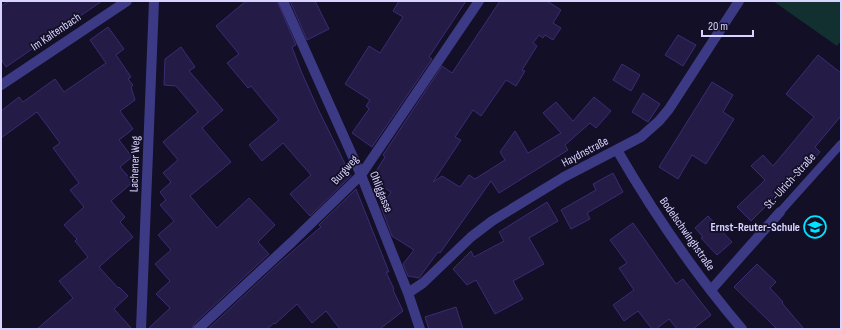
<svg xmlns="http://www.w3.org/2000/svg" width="842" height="330" font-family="'Sofia Sans Condensed',sans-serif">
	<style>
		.green { fill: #12302f }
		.building { fill: #241b47; stroke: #3b2d73 }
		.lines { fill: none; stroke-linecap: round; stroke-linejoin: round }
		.lane { stroke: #3d3a85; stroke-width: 8 }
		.street { stroke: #3d3a85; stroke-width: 10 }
		.labels { text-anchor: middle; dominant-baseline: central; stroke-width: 3.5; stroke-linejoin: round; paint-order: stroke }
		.street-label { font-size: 12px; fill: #d9d4ff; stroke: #130f26 }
		.poi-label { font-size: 12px; font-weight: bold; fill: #d9d4ff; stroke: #130f26; text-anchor: end }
	</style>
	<rect width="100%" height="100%" fill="#130f26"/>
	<path class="green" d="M 773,1 L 841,1 L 841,41 L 837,46 Z"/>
	<path class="building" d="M 9,1 L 102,1 L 6,67 L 1,59 L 1,6 Z
		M 246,1 L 277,1 L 296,45 L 292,47 L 301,71 L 318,109 L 351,176 L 310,216 L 290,194 L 311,175 L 283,143 L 262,161 L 249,145 L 279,120 L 251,86 L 248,88 L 227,63 L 239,54 L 216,26 Z
		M 290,1 L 315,1 L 329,29 L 307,40 Z
		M 399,1 L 466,1 L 429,57 L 432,59 L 372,147 L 352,133 L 369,109 L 366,106 L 370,100 L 345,84 L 369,46 L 380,53 L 403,17 L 393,11 Z
		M 500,1 L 547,1 L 561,10 L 553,23 L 561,28 L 553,40 L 545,35 L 543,38 L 539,35 L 533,43 L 537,46 L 522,70 L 525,71 L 516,86 L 506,80 L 481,116 L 473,110 L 455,137 L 461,140 L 433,182 L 442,176 L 460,187 L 469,175 L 475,179 L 505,160 L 500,152 L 515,131 L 528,153 L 561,133 L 543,113 L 556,102 L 573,121 L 594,97 L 611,111 L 596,128 L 590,123 L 565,145 L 568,150 L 499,193 L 491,181 L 440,253 L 438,252 L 419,278 L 408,276 L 403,264 L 414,250 L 392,236 L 381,207 L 391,192 L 371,179 L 385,157 L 383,155 L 442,66 L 452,73 Z
		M 108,27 L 124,49 L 116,55 L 131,77 L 128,79 L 133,85 L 131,87 L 135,100 L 120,111 L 133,129 L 119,140 L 132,157 L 120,167 L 133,182 L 111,201 L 125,217 L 120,222 L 133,237 L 99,267 L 118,288 L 119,287 L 128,296 L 114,309 L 132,329 L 37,329 L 73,298 L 59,281 L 88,257 L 75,241 L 77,239 L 64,225 L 84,207 L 70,190 L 79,183 L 53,148 L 60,143 L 37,112 L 1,138 L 1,111 L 19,97 L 23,102 L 55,79 L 64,92 L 106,63 L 90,40 Z
		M 678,35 L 696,45 L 683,66 L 665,55 Z
		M 181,47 L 195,67 L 189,71 L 223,110 L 202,128 L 231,162 L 190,196 L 217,228 L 249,198 L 275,225 L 258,242 L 269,254 L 194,324 L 192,329 L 148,329 L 170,308 L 156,294 L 170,281 L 155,264 L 171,250 L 158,235 L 174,221 L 160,205 L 166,200 L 160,192 L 171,182 L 163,173 L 178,160 L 163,142 L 198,112 L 176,86 L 164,85 L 165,59 Z
		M 818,55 L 841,73 L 841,116 L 815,147 L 820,152 L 806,168 L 805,167 L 751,221 L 737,207 L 765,180 L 751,166 L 763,155 L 773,166 L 814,117 L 786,94 Z
		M 622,64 L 640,75 L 631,91 L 613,80 Z
		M 712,82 L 733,95 L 723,112 L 734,119 L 706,164 L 692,155 L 678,179 L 659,167 Z
		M 643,93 L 660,104 L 648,122 L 632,112 Z
		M 613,173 L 623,192 L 587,213 L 590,219 L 571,229 L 561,210 L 596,190 L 593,184 Z
		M 356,189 L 389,272 L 386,272 L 394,289 L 393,290 L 403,311 L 380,329 L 340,329 L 326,311 L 312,323 L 297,304 L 275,324 L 274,323 L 267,329 L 208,329 L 278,264 L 316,231 L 321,227 L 319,225 Z
		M 547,202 L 558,221 L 529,238 L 544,264 L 513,281 L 523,299 L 495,314 L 476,280 L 467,285 L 453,269 L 471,251 L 474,257 L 504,241 L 499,232 Z
		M 708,216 L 732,242 L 717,255 L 701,238 L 703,237 L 695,228 Z
		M 633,223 L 676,284 L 683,279 L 711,315 L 693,329 L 677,329 L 669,319 L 656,329 L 652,329 L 638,311 L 624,321 L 613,305 L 634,290 L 619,268 L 627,263 L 610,240 Z
		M 757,264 L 776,282 L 770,288 L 783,302 L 782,303 L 804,329 L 777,329 L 734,287 Z
		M 456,307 L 463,329 L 429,329 L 425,317 Z"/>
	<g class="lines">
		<path class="lane" d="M 780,212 L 841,144"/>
		<path class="street" d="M 283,1 L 361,175 L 408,293 L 420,329
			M 1,85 L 127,1
			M 617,150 C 653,212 695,274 742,329
			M 711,290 L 780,212
			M 408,293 L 423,283 L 471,237 L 492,221 L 564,177 L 641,137 L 659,121 L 669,109 L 739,1
			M 141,329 L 154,1
			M 198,329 L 292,242 L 361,175 L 479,1"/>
	</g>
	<defs>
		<g id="school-ring" transform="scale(1.15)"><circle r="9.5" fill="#130f26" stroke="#00e5ff" stroke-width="1.5"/><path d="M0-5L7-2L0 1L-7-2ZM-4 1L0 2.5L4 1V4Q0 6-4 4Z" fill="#00e5ff"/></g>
	</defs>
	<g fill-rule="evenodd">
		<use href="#school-ring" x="815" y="227"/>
	</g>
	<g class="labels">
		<g class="street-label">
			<text transform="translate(56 32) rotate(-34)">Im Kaltenbach</text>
			<text transform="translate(585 152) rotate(-28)">Haydnstraße</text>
			<text transform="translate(135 164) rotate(-88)">Lachener Weg</text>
			<text transform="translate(345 170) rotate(-49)">Burgweg</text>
			<text transform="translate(790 181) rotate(-48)">St.-Ulrich-Straße</text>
			<text transform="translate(381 192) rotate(68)">Ohliggasse</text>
			<text transform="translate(687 234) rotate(55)">Bodelschwinghstraße</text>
		</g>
		<g class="poi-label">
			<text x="800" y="227">Ernst-Reuter-Schule</text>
		</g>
	</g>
	<rect width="842" height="330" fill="none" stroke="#d9d4ff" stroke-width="4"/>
	<path d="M702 30v6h51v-6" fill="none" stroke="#d9d4ff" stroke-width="2"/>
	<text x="708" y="30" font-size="12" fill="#d9d4ff" stroke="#130f26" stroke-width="3" paint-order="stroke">20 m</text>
</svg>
